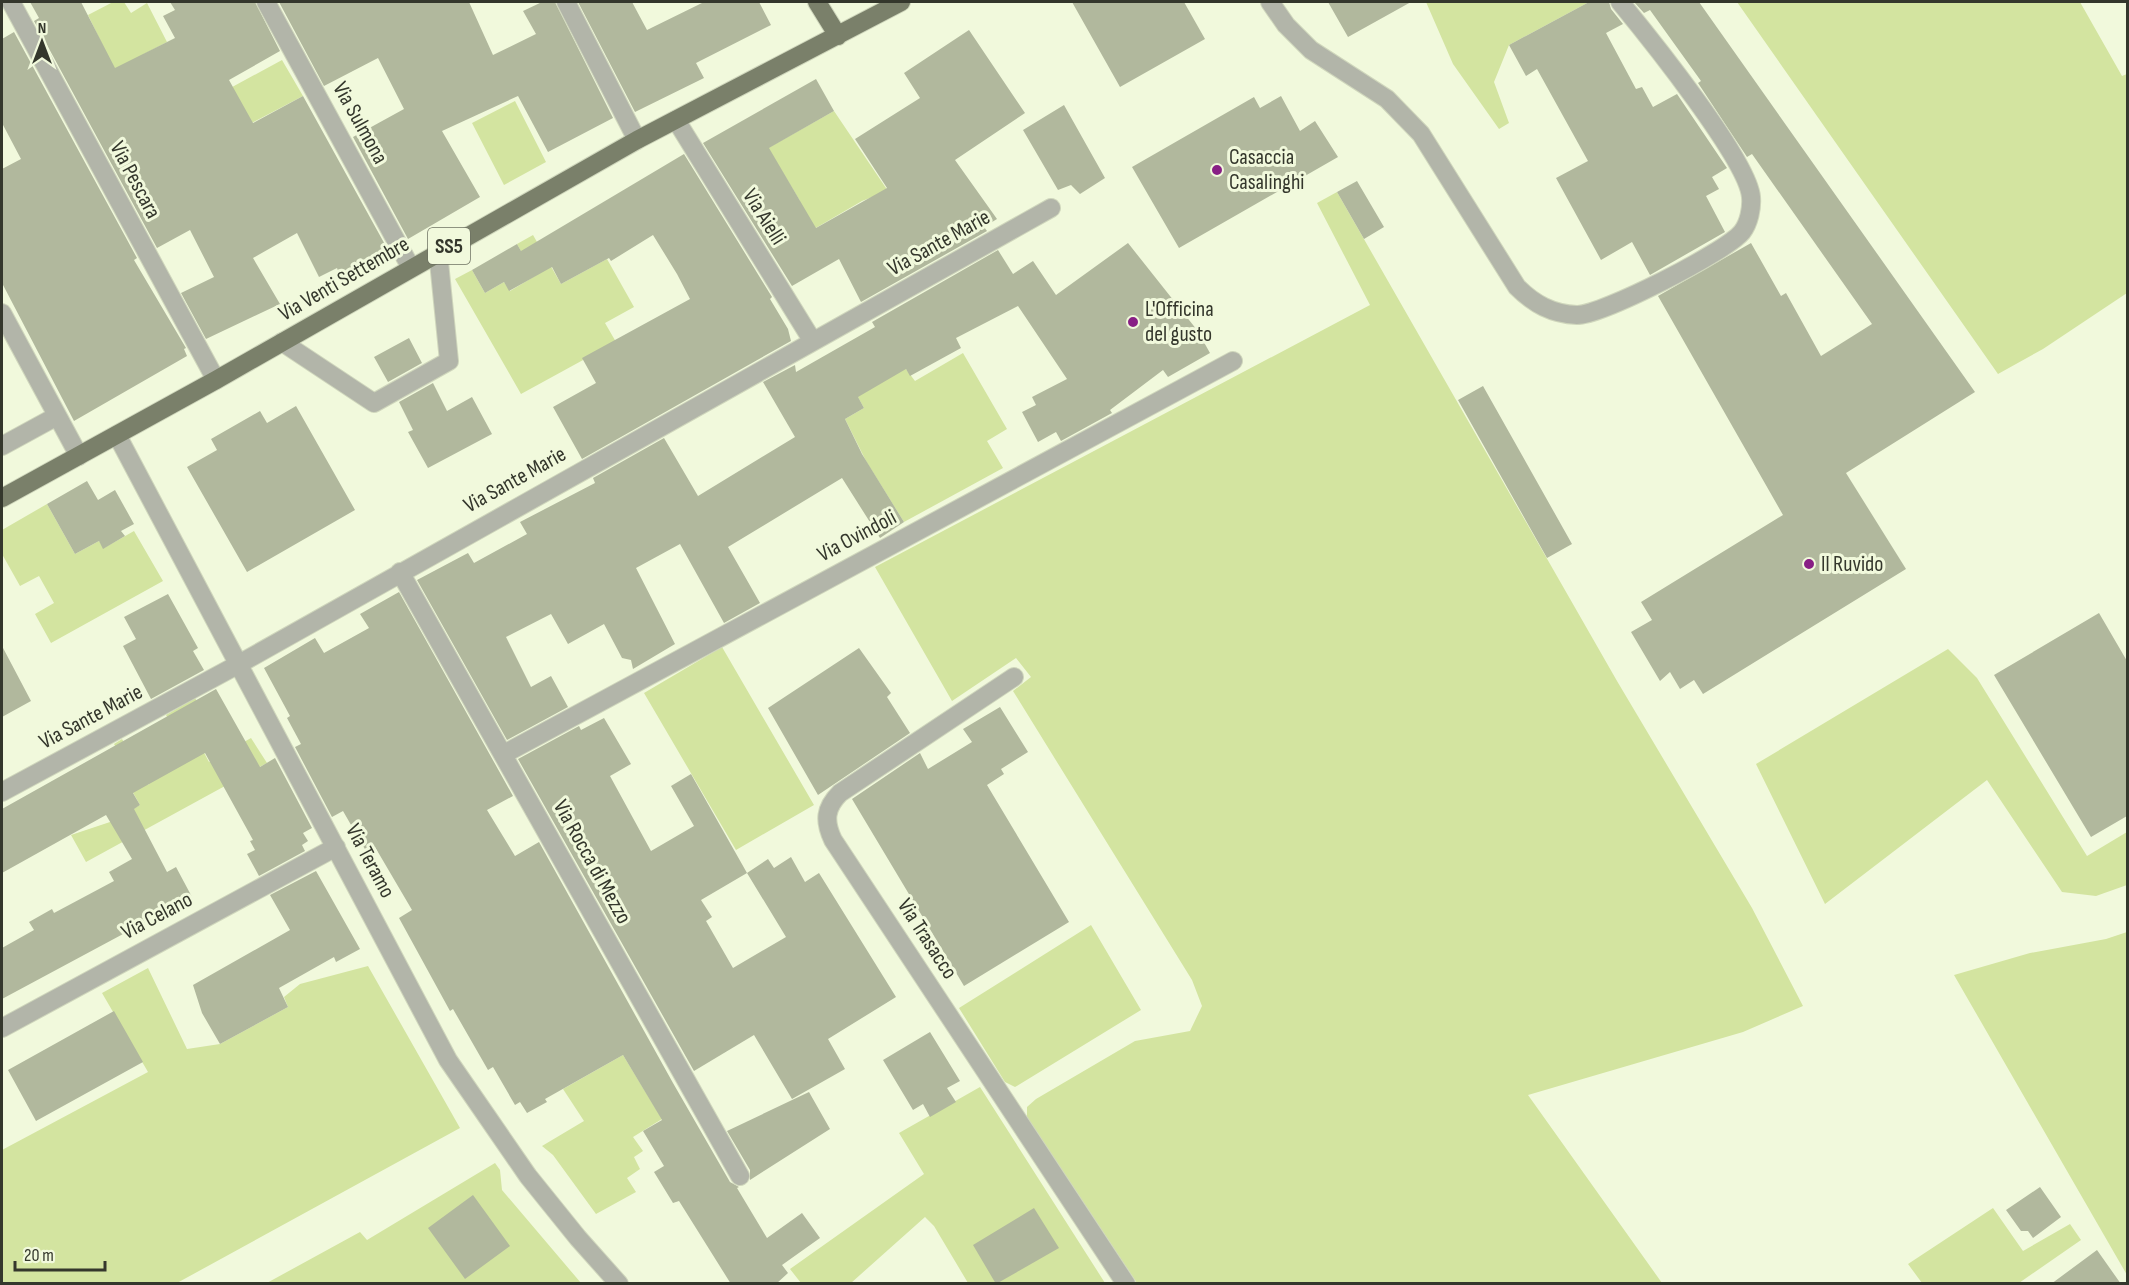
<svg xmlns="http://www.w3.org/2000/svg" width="2129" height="1285" font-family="'Sofia Sans Condensed',sans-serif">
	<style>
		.green { fill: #d3e4a0 }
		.building { fill: #b1b89d; fill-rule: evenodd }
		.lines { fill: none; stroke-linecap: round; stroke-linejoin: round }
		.minor-casing { stroke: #cfd6bc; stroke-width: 20 }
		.major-casing { stroke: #cfd6bc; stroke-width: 20 }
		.minor { stroke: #b2b5a9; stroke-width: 18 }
		.major { stroke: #7a806a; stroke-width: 18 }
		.poi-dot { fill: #881f85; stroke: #f1f9dc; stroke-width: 2 }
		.labels { text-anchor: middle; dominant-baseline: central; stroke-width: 6; stroke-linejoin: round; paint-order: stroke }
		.shield { fill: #f1f9dc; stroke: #6d7161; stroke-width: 1.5 }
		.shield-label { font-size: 21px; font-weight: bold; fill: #34372c }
		.street-label { font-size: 22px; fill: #34372c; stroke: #f1f9dc }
		.poi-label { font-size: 22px; fill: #34372c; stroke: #f1f9dc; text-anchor: start }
	</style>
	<rect width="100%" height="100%" fill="#f1f9dc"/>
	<path class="green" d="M 113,2 L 124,2 L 131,13 L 147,3 L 167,42 L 144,54 L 118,77 L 88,15 Z
		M 1426,2 L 1589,2 L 1509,45 L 1494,82 L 1509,123 L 1499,129 L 1453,64 Z
		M 1737,2 L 2080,2 L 2122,76 L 2127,74 L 2127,293 L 2043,349 L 1998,374 Z
		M 282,60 L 303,96 L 242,128 L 223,92 Z
		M 515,101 L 546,162 L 504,185 L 472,123 Z
		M 834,111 L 888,191 L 862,201 L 802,236 L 800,201 L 768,148 Z
		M 1337,192 L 1617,681 L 1752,908 L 1803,1006 L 1743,1032 L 1528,1095 L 1662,1283 L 1137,1283 L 1027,1117 L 1027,1107 L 1036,1099 L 1135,1041 L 1190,1031 L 1202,1006 L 1192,980 L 1013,691 L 1031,677 L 1016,658 L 952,701 L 875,567 L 1370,305 L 1317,203 Z
		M 533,235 L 561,284 L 607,259 L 634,307 L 605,323 L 616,342 L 521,394 L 455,279 L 472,270 L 485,293 L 504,282 L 510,291 L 535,276 L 517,244 Z
		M 963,353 L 1007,429 L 987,441 L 1003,468 L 904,522 L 866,461 L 845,419 L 864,408 L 845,374 L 906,369 L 915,381 Z
		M 47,504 L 75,554 L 99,541 L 104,548 L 134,531 L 163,581 L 51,643 L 35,614 L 54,603 L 39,576 L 20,586 L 2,554 L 2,530 Z
		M 722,647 L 814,805 L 736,850 L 644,693 Z
		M 1948,649 L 1977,678 L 2087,856 L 2127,832 L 2127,885 L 2096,896 L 2062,892 L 1987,780 L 1825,904 L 1756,764 Z
		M 195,698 L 208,721 L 192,730 L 209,762 L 251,738 L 267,763 L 86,862 L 71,835 L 110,822 L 140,805 L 126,780 L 132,776 L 114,744 L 122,739 L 148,785 L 180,740 L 166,715 Z
		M 1091,925 L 1141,1010 L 1015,1087 L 1005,1082 L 959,1008 Z
		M 2127,932 L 2128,932 L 2127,1275 L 1954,975 L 2030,953 L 2106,939 Z
		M 368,966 L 460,1128 L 177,1283 L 2,1284 L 2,1150 L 148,1072 L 102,993 L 148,968 L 187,1049 L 220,1044 L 288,1007 L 284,997 L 300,984 Z
		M 623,1055 L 662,1119 L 633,1137 L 643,1151 L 634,1157 L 640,1169 L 627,1178 L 636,1192 L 596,1214 L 553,1155 L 542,1146 L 584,1121 L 563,1089 Z
		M 980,1087 L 1105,1283 L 968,1283 L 934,1226 L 925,1217 L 851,1283 L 801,1283 L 790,1269 L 924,1174 L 899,1133 Z
		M 495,1163 L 500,1170 L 502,1190 L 581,1283 L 265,1284 L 360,1232 L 367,1240 Z
		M 1993,1208 L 2023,1251 L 2070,1224 L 2081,1240 L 2019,1283 L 1922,1283 L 1908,1264 Z"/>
	<path class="building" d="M 30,2 L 81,2 L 115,68 L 175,38 L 163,16 L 175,10 L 170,2 L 255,2 L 280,51 L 229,80 L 253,123 L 303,96 L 388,250 L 340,276 L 337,268 L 319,277 L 297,233 L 253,258 L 280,304 L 206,339 L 181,293 L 214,277 L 190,230 L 157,248 L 34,21 L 39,18 Z
		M 279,2 L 469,2 L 493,55 L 536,34 L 523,11 L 542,2 L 555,2 L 613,118 L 548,152 L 518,96 L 442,131 L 480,197 L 408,239 L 353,137 L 404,109 L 378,58 L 324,86 Z
		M 578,2 L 632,2 L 647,30 L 704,2 L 759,2 L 771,25 L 696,63 L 704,78 L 635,112 Z
		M 1072,2 L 1184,2 L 1205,39 L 1120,87 Z
		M 1328,2 L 1411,2 L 1348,37 Z
		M 1589,2 L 1609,2 L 1611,9 L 1623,24 L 1606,33 L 1636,89 L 1642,87 L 1653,107 L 1677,94 L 1727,168 L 1712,177 L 1719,189 L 1706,196 L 1725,232 L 1650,275 L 1632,242 L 1601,260 L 1556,178 L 1588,161 L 1537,69 L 1526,76 L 1509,45 Z
		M 1634,2 L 1699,2 L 1975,392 L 1846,473 L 1906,569 L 1703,694 L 1694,680 L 1680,689 L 1670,672 L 1660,681 L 1631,632 L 1652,620 L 1641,602 L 1783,515 L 1658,296 L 1751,243 L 1781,296 L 1786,293 L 1821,356 L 1872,324 L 1752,154 L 1747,157 L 1698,83 L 1701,81 L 1650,10 L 1644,13 Z
		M 969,30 L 1025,113 L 955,160 L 997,219 L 984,227 L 987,231 L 861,302 L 839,259 L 792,286 L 703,143 L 816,79 L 834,111 L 769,148 L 816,228 L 887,188 L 855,139 L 920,98 L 904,73 Z
		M 14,32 L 137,258 L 134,260 L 186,348 L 184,349 L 187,356 L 74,421 L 2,283 L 2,169 L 21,159 L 2,123 L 2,39 Z
		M 1281,96 L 1300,131 L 1315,121 L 1338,157 L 1179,248 L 1132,167 L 1254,97 L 1260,108 Z
		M 1064,105 L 1105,178 L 1080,194 L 1071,185 L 1058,190 L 1023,130 Z
		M 684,154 L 772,297 L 770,299 L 788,329 L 791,341 L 582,459 L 553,407 L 596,383 L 582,358 L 690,299 L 677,274 L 653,235 L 611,261 L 609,258 L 561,284 L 552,267 L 509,291 L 504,282 L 485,293 L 472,270 L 517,244 L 521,251 Z
		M 1357,181 L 1384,227 L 1364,239 L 1337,192 Z
		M 1128,243 L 1197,330 L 1210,353 L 1168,377 L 1163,370 L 1110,410 L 1112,413 L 1061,441 L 1056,432 L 1038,442 L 1022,412 L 1036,405 L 1032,397 L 1067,379 L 1018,306 L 956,338 L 961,348 L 910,376 L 906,369 L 858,397 L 864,408 L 845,419 L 862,454 L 904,522 L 880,538 L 842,478 L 728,547 L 760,603 L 724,623 L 680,544 L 636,568 L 675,644 L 633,669 L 631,660 L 622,658 L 604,624 L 568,644 L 551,614 L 506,637 L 531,687 L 551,676 L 568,707 L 507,740 L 417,580 L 468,553 L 474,563 L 527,534 L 520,522 L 595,483 L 593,478 L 664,438 L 698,496 L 795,437 L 763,382 L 795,365 L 796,372 L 875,327 L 872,322 L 998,250 L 1013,274 L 1033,261 L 1056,295 Z
		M 409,338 L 422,363 L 388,382 L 374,357 Z
		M 433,383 L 447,411 L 472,397 L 492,434 L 428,468 L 408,432 L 413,430 L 399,402 Z
		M 1483,386 L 1572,544 L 1547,558 L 1458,400 Z
		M 296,406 L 355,510 L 247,572 L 187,467 L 217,450 L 211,439 L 260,411 L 267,423 Z
		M 87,481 L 98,500 L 115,490 L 134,524 L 121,531 L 125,536 L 103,549 L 99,541 L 75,554 L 47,504 Z
		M 399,592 L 513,796 L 487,810 L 515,856 L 539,842 L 673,1083 L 730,1182 L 739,1187 L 737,1188 L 767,1238 L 802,1213 L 820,1238 L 782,1265 L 788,1273 L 776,1284 L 731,1284 L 679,1201 L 673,1203 L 654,1172 L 664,1166 L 643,1131 L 662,1120 L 623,1055 L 545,1099 L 547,1102 L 527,1113 L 520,1102 L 515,1105 L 493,1067 L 488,1070 L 453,1009 L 450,1011 L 399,918 L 412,910 L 375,847 L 366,851 L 343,811 L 332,817 L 295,747 L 301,744 L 287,718 L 290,716 L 264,668 L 315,638 L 324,653 L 369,628 L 360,614 Z
		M 168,594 L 198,648 L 193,651 L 204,670 L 151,699 L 123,646 L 136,639 L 124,617 Z
		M 2099,613 L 2127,661 L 2127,816 L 2091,837 L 1994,675 Z
		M 2,646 L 31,701 L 2,717 Z
		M 859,648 L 891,693 L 887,697 L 910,733 L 818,795 L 768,708 Z
		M 216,689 L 260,767 L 275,758 L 312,828 L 303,833 L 308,841 L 302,845 L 305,851 L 259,876 L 247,854 L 255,850 L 250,841 L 253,840 L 205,753 L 133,793 L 140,805 L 134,809 L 167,872 L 176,867 L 192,897 L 2,999 L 2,948 L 34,930 L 29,922 L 52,909 L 54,913 L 114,881 L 109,872 L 132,859 L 106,815 L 2,873 L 2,809 Z
		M 1000,707 L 1028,752 L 1001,769 L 1004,774 L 987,785 L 1069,922 L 964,986 L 852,799 L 920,753 L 928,769 L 972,742 L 963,729 Z
		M 604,718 L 631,764 L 610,776 L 651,851 L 694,826 L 671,786 L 691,774 L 747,873 L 768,859 L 774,868 L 791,857 L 805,882 L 819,873 L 896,997 L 828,1039 L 845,1069 L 792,1099 L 754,1035 L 694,1071 L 518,759 L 579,726 L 581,730 ZM 747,873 L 786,937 L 733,968 L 706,921 L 712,917 L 701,900 Z
		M 316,871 L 360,949 L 336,962 L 334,957 L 279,988 L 288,1007 L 220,1044 L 202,1013 L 193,985 L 290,930 L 270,895 Z
		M 114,1011 L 143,1062 L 36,1121 L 8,1070 Z
		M 930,1032 L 960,1081 L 947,1088 L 956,1102 L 930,1117 L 923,1104 L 913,1110 L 883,1060 Z
		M 809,1092 L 830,1129 L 750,1180 L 750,1170 L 727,1131 Z
		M 2040,1187 L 2061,1217 L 2033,1238 L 2028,1231 L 2021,1231 L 2006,1210 Z
		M 473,1195 L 510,1246 L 465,1279 L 428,1228 Z
		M 1034,1208 L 1059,1248 L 996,1284 L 973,1245 Z
		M 2097,1250 L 2121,1284 L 2051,1284 Z"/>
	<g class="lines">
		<g class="minor-casing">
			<path id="minor" d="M 11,2 L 216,380
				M 266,2 L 411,268
				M 566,2 L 637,140
				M 1270,2 L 1286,25 L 1311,50 L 1387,99 L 1421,134 L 1517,287 C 1534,304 1552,314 1577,315 C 1602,315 1726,252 1742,232 C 1749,223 1752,208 1751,197 C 1748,160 1648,36 1620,2
				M 676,120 L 812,340
				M 2,313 L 79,456
				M 282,342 L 374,403 L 449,361 L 438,252
				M 117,435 L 448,1060 L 528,1176 L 578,1238 L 619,1284
				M 2,446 L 57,416
				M 400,572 L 740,1176
				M 1014,677 L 840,793 C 825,808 824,821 833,840 L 1126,1284
				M 504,754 L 1233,361
				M 2,792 L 239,664 L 1051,208
				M 2,1028 L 336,847"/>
		</g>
		<g class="major-casing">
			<path id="major" d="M 817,2 L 838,36
				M 2,498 L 216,380 L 637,140 L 901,2"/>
		</g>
		<use href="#minor" class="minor"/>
		<use href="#major" class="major"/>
	</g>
	<g class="poi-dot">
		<circle cx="1217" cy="170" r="6"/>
		<circle cx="1133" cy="322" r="6"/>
		<circle cx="1809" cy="564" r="6"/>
	</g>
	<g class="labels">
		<rect class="shield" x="428" y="228" width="42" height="36" rx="4.5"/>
		<g class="shield-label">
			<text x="449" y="246">SS5</text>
		</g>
		<g class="street-label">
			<text transform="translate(360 123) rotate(61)">Via Sulmona</text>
			<text transform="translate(135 180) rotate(62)">Via Pescara</text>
			<text transform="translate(764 217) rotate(58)">Via Aielli</text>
			<text transform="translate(939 243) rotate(-29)">Via Sante Marie</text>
			<text transform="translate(344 279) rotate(-30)">Via Venti Settembre</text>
			<text transform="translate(515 480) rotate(-29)">Via Sante Marie</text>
			<text transform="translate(857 536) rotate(-28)">Via Ovindoli</text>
			<text transform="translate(91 717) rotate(-28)">Via Sante Marie</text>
			<text transform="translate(370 861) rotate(62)">Via Teramo</text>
			<text transform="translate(592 862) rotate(61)">Via Rocca di Mezzo</text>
			<text transform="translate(157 916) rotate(-28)">Via Celano</text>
			<text transform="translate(927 939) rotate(57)">Via Trasacco</text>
		</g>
		<g class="poi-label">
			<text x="1229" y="157">Casaccia<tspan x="1229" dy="25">Casalinghi</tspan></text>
			<text x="1145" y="309">L'Officina<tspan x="1145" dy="25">del gusto</tspan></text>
			<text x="1821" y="564">Il Ruvido</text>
		</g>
	</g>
	<rect width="2129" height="1285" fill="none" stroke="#34372c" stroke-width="6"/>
	<g transform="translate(42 42)" stroke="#f1f9dc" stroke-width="4.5" paint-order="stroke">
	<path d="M0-4.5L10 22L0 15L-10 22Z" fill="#34372c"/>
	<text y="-9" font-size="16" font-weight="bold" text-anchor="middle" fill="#34372c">N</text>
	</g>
	<path d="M15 1261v9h90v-9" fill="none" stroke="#34372c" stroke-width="3"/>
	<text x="24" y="1261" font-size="18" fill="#34372c" stroke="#f1f9dc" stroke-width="4.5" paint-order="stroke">20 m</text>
</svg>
